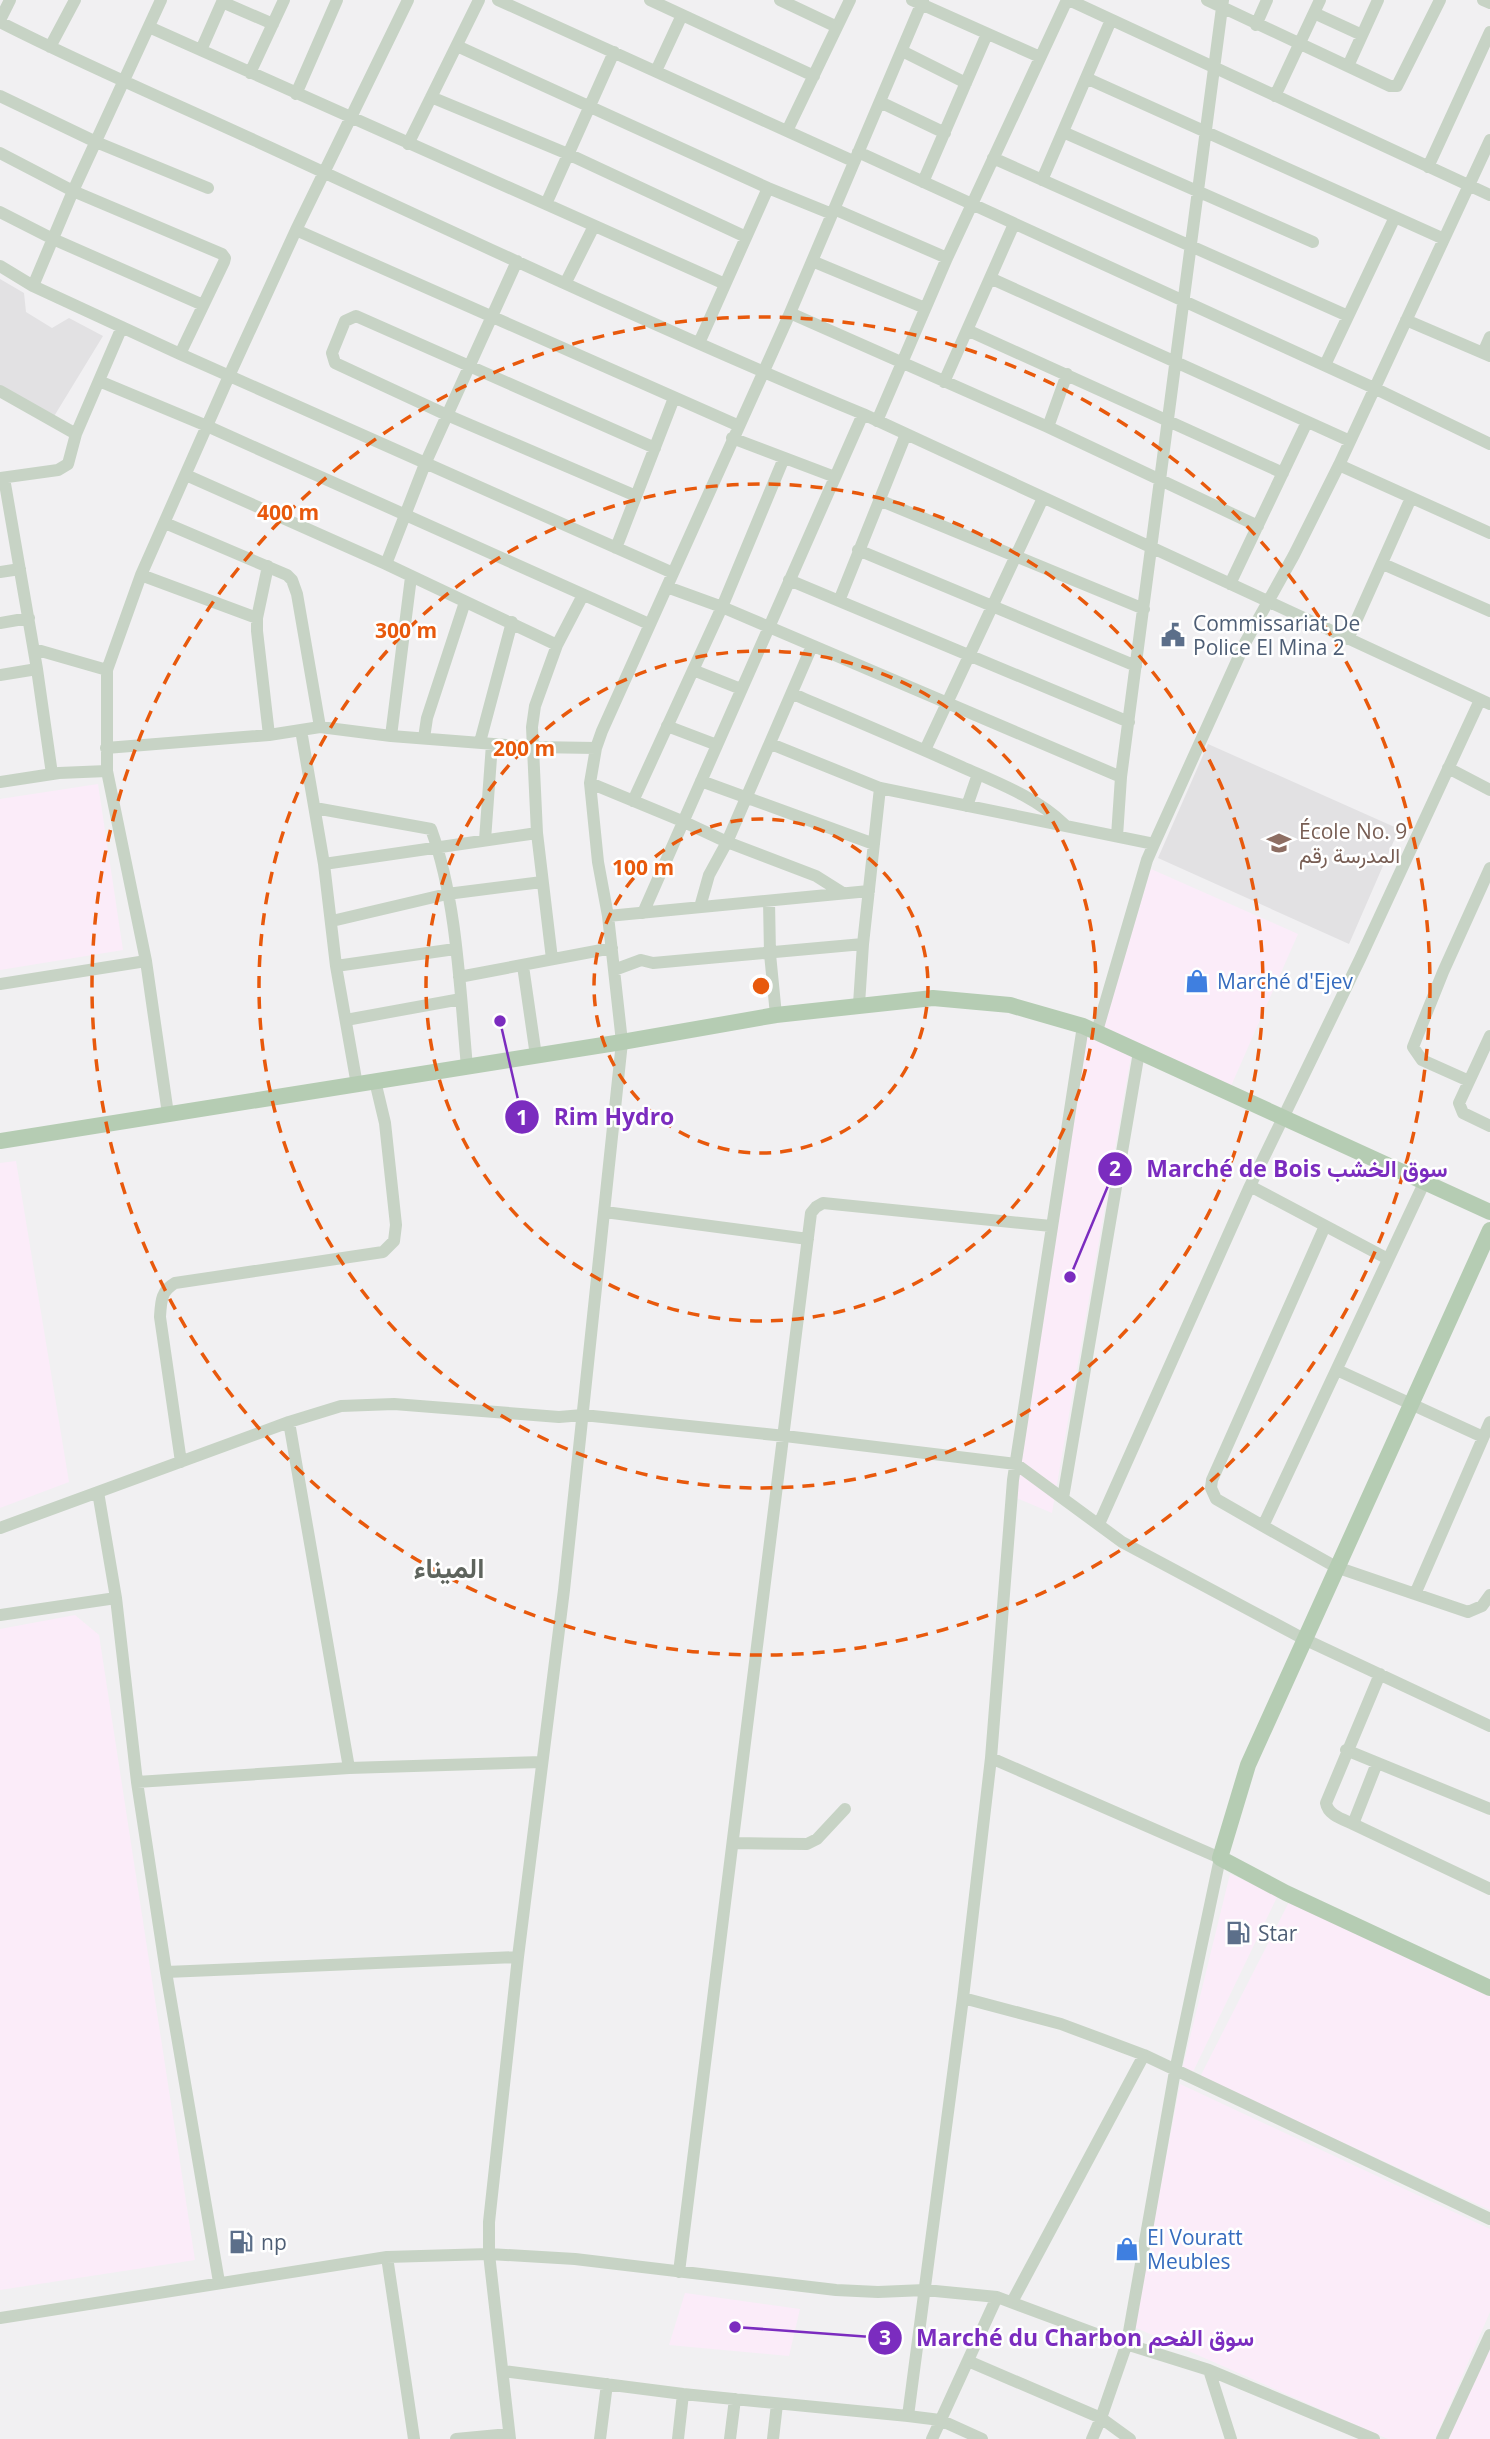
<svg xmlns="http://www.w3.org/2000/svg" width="1490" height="2439" font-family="'Open Sans',Vazirmatn,sans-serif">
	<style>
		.commercial { fill: #fbecf9 }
		.education { fill: #e2e1e3 }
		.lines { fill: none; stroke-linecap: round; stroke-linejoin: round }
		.minor { stroke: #c7d3c5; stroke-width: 12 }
		.major { stroke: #b5ccb3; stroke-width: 16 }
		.ring { fill: none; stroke: #e8590c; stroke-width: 3.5; stroke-dasharray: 12 9 }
		.labels { text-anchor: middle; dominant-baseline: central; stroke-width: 5; stroke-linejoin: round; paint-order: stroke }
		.service-label { font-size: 21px; fill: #4e5e75; stroke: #fff; text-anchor: start }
		.education-label { font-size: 21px; fill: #785e54; stroke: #fff; text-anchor: start }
		.shop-label { font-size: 21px; fill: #366cbe; stroke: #fff; text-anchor: start }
		.district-label { font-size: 28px; font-weight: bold; fill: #5e645d; stroke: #fff }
		.centre { fill: #e8590c; stroke: #fff; stroke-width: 3.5 }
		.ring-label { font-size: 21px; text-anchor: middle; font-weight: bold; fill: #e8590c; stroke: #fff; stroke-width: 5; stroke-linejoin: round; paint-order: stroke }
		.leader { fill: none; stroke: #7b2cbf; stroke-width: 2.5 }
		.callout-dot { fill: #7b2cbf; stroke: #fff; stroke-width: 2.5 }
		.mark-label { font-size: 21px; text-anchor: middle; font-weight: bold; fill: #fff }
		.callout-label { font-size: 23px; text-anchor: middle; font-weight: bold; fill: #7b2cbf; stroke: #fff; stroke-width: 5; stroke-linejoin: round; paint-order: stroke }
	</style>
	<rect width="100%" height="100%" fill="#f1f0f2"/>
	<path class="commercial" d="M 98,784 L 123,950 L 0,970 L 0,799 Z
		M 1151,869 L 1298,934 L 1231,1086 L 1103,1028 Z
		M 1085,1034 L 1131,1056 L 1052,1513 L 1014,1497 Z
		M 16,1161 L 69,1482 L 0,1508 L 0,1163 Z
		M 75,1615 L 99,1635 L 195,2260 L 0,2290 L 0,1629 Z
		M 1230,1874 L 1278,1895 L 1192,2074 L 1182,2070 Z
		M 1290,1900 L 1490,1994 L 1490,2210 L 1200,2077 Z
		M 1180,2084 L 1490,2229 L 1490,2312 L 1435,2439 L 1388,2439 L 1134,2327 Z
		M 685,2293 L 800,2309 L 789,2356 L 669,2345 Z
		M 1490,2343 L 1490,2439 L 1446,2439 Z"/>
	<path class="education" d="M 0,279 L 24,293 L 26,312 L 52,328 L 69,318 L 103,336 L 53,418 L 0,387 Z
		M 1208,744 L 1399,829 L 1349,944 L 1158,858 Z"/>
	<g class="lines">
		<path class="minor" d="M 498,0 L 853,161
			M 650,0 L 814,76
			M 780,0 L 837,27
			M 912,0 L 1040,57
			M 1069,0 L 1490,195
			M 1207,0 L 1390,86 L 1397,86 L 1440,0
			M 1483,0 L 1490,3
			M 222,2 L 273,24
			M 1314,13 L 1362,35
			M 0,20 L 10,0
			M 0,22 C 88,67 179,105 269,147 C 466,238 663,331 863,414 L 1490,704
			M 1256,25 L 1267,0
			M 149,27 L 725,284
			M 457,46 L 768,188 L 832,214
			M 50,47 L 75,0
			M 201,50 L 223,0
			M 902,51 L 966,83
			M 1348,66 L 1378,0
			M 656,71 L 682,15
			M 250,73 L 284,0
			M 1086,78 L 1444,239
			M 296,94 L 337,0
			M 0,96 L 96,142 L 208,188
			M 1275,96 L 1320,0
			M 431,97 L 568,154 L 746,237
			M 880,102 L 945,133
			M 787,131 L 850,0
			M 1063,132 L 1313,242
			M 408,144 L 479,0
			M 858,152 L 1374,388 L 1490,444
			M 0,153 L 73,191 L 222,254 L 225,258 L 224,262 L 180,354
			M 993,158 L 1348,316
			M 1428,167 L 1490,32
			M 1042,180 L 1111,20
			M 923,182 L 987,34
			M 546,204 L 614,52
			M 834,209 L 947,258
			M 0,212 L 53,239 L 203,305
			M 296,230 L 737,425
			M 812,261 L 925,308
			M 0,266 L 33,286 L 180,354 L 673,573
			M 990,278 L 1350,441
			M 566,282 L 594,226
			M 33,286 L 73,191 L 161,0
			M 790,313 L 1048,427 L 1258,526
			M 1406,320 L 1490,356
			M 967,330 L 1283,473
			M 699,343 L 768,188
			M 1483,353 L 1490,337
			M 1325,365 L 1395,217
			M 99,381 L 207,426 L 649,624
			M 944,382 L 1014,224
			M 0,391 L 76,434
			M 877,421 L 947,258 L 1067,0
			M 1048,427 L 1067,374
			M 732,438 L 835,477
			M 1339,465 L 1490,533
			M 186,475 L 386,564 L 557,645
			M 0,478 L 58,470 L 68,464 L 76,434 L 122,327
			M 4,478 L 37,669 L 52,774
			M 636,496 L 447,415 L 335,363 L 332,353 L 345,321 L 356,316 L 655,448
			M 879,500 L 1144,609
			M 165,523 L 287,575 L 292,580 L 297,594 L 320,727
			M 616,548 L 674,398
			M 858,550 L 1136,666
			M 386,564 L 425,464 L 517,261
			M 1383,564 L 1490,611
			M 268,566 L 257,618 L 257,631 L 269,735
			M 0,572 L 20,569
			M 141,575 L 257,618
			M 789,580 L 1129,722
			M 1230,584 L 1307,422
			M 667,587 L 722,607 L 1121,777
			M 839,601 L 906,434
			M 0,623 L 29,618
			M 1348,639 L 1411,498
			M 34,649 L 107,670
			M 693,670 L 741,689
			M 0,675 L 37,669
			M 793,694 C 849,718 906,742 962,767 C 998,783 1036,797 1065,825
			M 667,726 L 717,745
			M 301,730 L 324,864 L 336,966 L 357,1085
			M 391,736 L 411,577
			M 424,738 L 427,718 L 465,602
			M 480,742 L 512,622
			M 771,744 L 880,788 L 1154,844
			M 106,748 L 269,735 L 320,727 L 391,736 L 532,747 L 596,748
			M 925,750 L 1043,498
			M 1448,768 L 1490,790
			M 701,781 L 874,844
			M 0,782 L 59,773 L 107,771
			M 590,783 L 682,821 L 727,842 L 816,876 L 843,893
			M 633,801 L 722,607 L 784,458
			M 967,806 L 978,774
			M 315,808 L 431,829 C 457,900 460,991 467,1067
			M 1117,836 L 1121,777 L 1223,0
			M 485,840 L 492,744
			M 324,864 L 537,833
			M 769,901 L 770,954 L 776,1015
			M 700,907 L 709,875 L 727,842 L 812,646
			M 643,913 L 863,414
			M 608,916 L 869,891
			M 332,921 L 447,894 L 542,882
			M 552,959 L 537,833 L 532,727 L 535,706 L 557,645 L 583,595
			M 336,966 L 455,949
			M 523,966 L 536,1056
			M 614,970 L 641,960 L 653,963 L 863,944
			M 459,977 L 612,948
			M 0,984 L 146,961
			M 859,1004 L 863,944 L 880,788
			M 346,1020 L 461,999
			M 1097,1031 L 1147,860 L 1154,844 L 1245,643 L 1294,555 L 1339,465 L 1490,140
			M 1490,1036 L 1459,1103 L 1463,1113 L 1490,1126
			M 1469,1081 L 1422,1060 L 1413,1047 L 1443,972 L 1490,868
			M 168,1114 L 146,961 L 107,771 L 107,670 L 141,575 L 229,376 L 296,230 L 408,0
			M 1425,1181 L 1263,1526 L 1336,1567 L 1415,1594 L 1490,1422
			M 1250,1186 L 1388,1259
			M 605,1212 L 808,1239
			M 1337,1370 L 1483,1437
			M 289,1422 L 349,1768
			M 181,1462 L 160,1317 C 161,1301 161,1291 175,1283 L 383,1252 L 394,1241 L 396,1225 L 385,1123 L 375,1081
			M 98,1492 L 116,1598 L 137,1782 L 166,1972 L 219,2282
			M 1063,1498 L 1139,1052
			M 1099,1524 L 1250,1186 L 1360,959 L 1480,700
			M 1263,1526 L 1216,1499 L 1211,1488 L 1212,1480 L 1325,1226
			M 0,1528 L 289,1422 L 341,1406 L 394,1404 L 559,1417 L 583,1415 L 785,1436 L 1016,1464 L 1122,1542 L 1304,1639 L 1490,1726
			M 1415,1594 L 1468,1612 L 1482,1606 L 1490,1595
			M 0,1615 L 116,1598
			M 1380,1674 L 1326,1803 C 1328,1815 1342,1819 1353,1824 L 1490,1889
			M 1346,1750 L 1490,1809
			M 991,1758 L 1220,1858 L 1175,2071 L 1127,2343 L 1101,2418 L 1092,2439
			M 137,1782 L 349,1768 L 542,1762
			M 1353,1824 L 1377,1763
			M 733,1843 L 807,1844 L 817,1839 L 845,1809
			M 166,1972 L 518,1957
			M 963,1998 L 1061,2024 L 1144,2055 L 1490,2219
			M 387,2257 L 414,2439
			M 679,2272 L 811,1213 L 816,1207 L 823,1203 L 1051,1226
			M 1012,2302 L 1144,2055
			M 0,2318 L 387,2257 L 489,2254 L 575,2259 L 836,2290 L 878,2292 L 925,2290 L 997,2297 L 1110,2339 L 1209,2370 L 1374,2439
			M 968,2361 L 1101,2418 L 1130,2439
			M 1209,2370 L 1231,2439
			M 503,2371 L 683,2394 L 908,2416
			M 456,2439 L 509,2434
			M 510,2439 L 489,2254 L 489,2222 L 518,1957 L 564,1590 L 622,1042 L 608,916 L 598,862 L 590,783 L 596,748 L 602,731 L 790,313 L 923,0
			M 600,2439 L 607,2384
			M 678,2439 L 683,2394
			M 730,2439 L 735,2399
			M 773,2439 L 777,2404
			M 932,2439 L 997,2297
			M 982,2439 L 940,2420 L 908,2416 L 963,1998 L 991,1758 L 1013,1480 L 1083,1026
			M 1442,2439 L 1490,2335"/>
		<path class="major" d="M 0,1141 L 622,1042 L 776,1015 L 933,998 L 1010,1005 L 1083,1026 L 1490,1212
			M 1490,1230 L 1248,1765 L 1220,1858 L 1286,1893 L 1490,1988"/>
	</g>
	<g class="ring">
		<circle cx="761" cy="986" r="167"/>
		<circle cx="761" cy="986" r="335"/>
		<circle cx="761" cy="986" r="502"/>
		<circle cx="761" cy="986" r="669"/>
	</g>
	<defs>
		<g id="civic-bare" transform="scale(1.89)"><path d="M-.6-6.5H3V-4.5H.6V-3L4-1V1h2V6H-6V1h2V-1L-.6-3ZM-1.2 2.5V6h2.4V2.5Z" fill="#5c6f8a" stroke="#fff" stroke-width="2.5" paint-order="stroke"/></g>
		<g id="school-bare" transform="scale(1.89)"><path d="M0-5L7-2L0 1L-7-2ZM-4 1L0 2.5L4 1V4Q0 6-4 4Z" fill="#8d6e63" stroke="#fff" stroke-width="2.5" paint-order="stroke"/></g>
		<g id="shop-bare" transform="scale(1.89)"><path d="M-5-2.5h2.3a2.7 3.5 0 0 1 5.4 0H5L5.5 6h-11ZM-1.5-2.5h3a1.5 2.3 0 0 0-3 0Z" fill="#3f7fe0" stroke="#fff" stroke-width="2.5" paint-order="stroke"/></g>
		<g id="fuel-bare" transform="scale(1.89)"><path d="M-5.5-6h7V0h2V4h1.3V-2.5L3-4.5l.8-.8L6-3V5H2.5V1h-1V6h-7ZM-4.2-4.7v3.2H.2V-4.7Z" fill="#5c6f8a" stroke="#fff" stroke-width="2.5" paint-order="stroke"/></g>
	</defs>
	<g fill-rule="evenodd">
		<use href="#civic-bare" x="1173" y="635"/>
		<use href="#school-bare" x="1279" y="843"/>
		<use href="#shop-bare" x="1197" y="981"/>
		<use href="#fuel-bare" x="1238" y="1933"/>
		<use href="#fuel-bare" x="241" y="2242"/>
		<use href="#shop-bare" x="1127" y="2249"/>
	</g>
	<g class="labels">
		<g class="service-label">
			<text x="1193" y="623">Commissariat De<tspan x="1193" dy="24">Police El Mina 2</tspan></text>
			<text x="1258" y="1933">Star</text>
			<text x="261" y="2242">np</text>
		</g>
		<g class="education-label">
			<text x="1299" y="831">École No. 9<tspan x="1299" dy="24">المدرسة رقم</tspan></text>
		</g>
		<g class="shop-label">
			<text x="1217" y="981">Marché d'Ejev</text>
			<text x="1147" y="2237">El Vouratt<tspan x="1147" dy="24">Meubles</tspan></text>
		</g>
		<g class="district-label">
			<text x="449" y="1567">الميناء</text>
		</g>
	</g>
	<circle cx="761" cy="986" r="10" class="centre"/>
	<g class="ring-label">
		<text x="288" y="520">400 m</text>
		<text x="406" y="638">300 m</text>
		<text x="524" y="756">200 m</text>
		<text x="643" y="875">100 m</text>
	</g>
	<path class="leader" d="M500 1021L522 1117M1070 1277L1115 1169M735 2327L885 2338"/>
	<g class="callout-dot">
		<circle cx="500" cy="1021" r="7"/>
		<circle cx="1070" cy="1277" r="7"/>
		<circle cx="735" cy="2327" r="7"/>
		<circle cx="522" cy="1117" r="18"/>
		<circle cx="1115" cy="1169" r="18"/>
		<circle cx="885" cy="2338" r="18"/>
	</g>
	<g class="mark-label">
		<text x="522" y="1125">1</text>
		<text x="1115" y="1176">2</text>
		<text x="885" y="2345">3</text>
	</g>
	<g class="callout-label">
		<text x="614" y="1125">Rim Hydro</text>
		<text x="1297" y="1177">Marché de Bois سوق الخشب</text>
		<text x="1085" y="2346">Marché du Charbon سوق الفحم</text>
	</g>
</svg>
